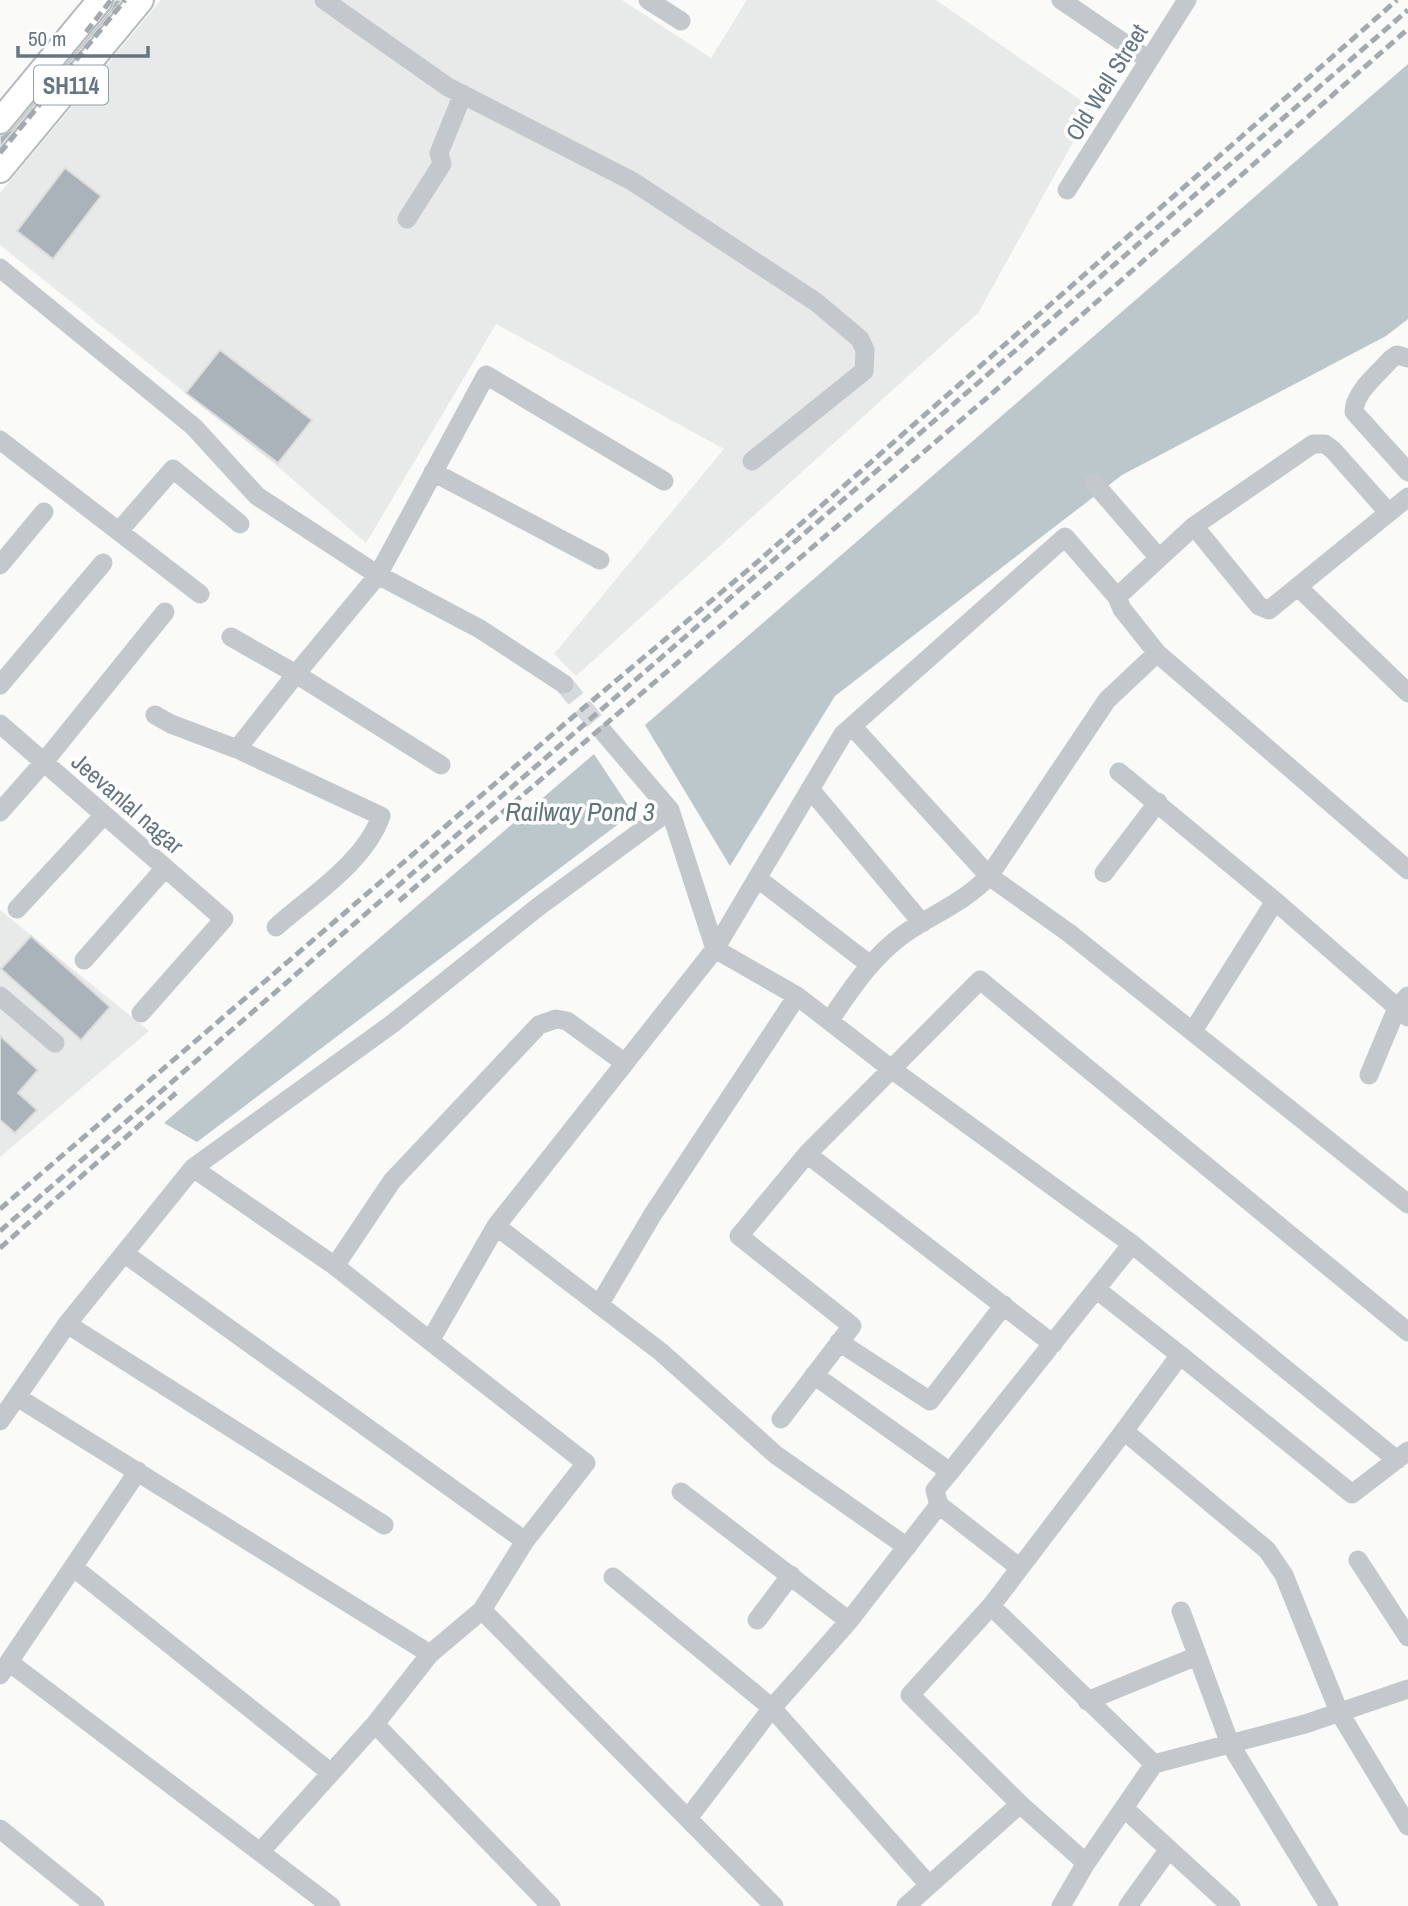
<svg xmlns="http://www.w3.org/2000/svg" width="1408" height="1906" font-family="'Archivo Narrow',sans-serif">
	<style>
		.built { fill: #e8e9e9 }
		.water { fill: #bbc7cb }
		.building { fill: #aab3b9; stroke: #dcdcda; stroke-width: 2 }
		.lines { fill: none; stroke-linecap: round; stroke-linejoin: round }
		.minor-tunnel { stroke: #d5d9db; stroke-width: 19; stroke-dasharray: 19 10; stroke-linecap: butt }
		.major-casing { stroke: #b5babe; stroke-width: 28 }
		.minor { stroke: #c3c8cc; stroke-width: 19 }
		.major { stroke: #fff; stroke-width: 24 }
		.rail { stroke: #a2aab0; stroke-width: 5; stroke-dasharray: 10 5; stroke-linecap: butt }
		.labels { text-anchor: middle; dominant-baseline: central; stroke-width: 7; stroke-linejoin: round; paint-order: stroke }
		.shield { fill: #fff; stroke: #939fa8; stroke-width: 2 }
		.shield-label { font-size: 23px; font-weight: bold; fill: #657683 }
		.street-label { font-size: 24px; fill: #657683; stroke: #fff }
		.water-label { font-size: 26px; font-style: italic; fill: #60757c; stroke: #fff }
	</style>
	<rect width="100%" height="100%" fill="#fafaf8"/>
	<path class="built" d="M 161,0 L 622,0 L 711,58 L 747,0 L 936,0 L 1092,108 L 978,313 L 576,676 L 554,654 L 724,449 L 496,324 L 366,543 L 277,466 L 0,245 L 0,193 Z
		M 0,910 L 149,1031 L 0,1157 Z"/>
	<path class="water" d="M 1408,64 L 1408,319 L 1386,336 L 1122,475 L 835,696 L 730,866 L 645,725 Z
		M 594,754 L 633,813 L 197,1142 L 164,1123 Z"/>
	<path class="building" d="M 115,0 L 122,0 L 0,147 L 0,136 L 11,130 L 111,9 Z
		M 65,168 L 101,196 L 53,259 L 17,231 Z
		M 220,350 L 312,420 L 278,463 L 186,393 Z
		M 31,936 L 110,1007 L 81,1040 L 1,969 Z
		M 0,1036 L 38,1070 L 18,1093 L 37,1110 L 15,1133 L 0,1120 Z"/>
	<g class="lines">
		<path class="minor-tunnel" d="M 564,684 L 605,734"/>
		<g class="major-casing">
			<path id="major" d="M 0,121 L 100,0
				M 0,170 L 141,0"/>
		</g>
		<path class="minor" d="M 324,0 L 448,87 L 632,181 L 816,302 L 860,339 L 865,350 L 864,371 L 752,461
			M 648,0 L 681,21
			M 1061,0 L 1149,60
			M 1067,190 L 1187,0
			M 407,219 L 442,164 L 439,153 L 463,94
			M 0,268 L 194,427 L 257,496 L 378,575 L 480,629 L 564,684
			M 1408,358 L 1397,355 L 1391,359 C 1379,373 1354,392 1354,412 L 1408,472
			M 0,440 L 200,594
			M 433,472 L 600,560
			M 1094,483 L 1159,558
			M 1194,526 L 1259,606 L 1269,610 L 1408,497
			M 119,531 L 173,469 L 240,524
			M 0,565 L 44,512
			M 1298,587 L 1408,693
			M 1117,597 L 1194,526 L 1313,444 L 1325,444 L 1333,450 L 1388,512
			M 231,637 L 296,674 L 237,749
			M 0,685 L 103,563
			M 155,715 L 171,724 L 237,749 L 381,816 C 365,862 312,895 276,927
			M 0,724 L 224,919 L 141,1013
			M 852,726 L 989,876 L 1069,933 L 1408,1204
			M 605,734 L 670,810 L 715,949 L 797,996 L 890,1068 L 1132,1244 L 1397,1460
			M 441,765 L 296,674 L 378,575 L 486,375 L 664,481
			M 1119,772 L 1275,901 L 1408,1017
			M 810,789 L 922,923
			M 0,812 L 44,762 L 165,612
			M 1104,873 L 1158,802
			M 757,878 L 869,964
			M 17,909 L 104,815
			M 84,960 L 165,868
			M 0,996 L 55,1043
			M 830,1020 C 852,988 872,957 904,934 C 933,914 965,902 989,876 L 1107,700 L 1157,653
			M 1193,1031 L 1275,901
			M 1369,1075 L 1397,1008 L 1408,996
			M 807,1154 L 1053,1344
			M 193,1168 L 335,1266 L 430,1341
			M 496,1226 L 661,1352 L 776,1455 L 907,1547
			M 125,1254 L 525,1541
			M 335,1266 L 392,1181 L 539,1025 L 556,1019 L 567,1021 L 625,1063
			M 1096,1289 L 1180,1355
			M 599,1305 L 653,1214 L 797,996
			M 67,1324 L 384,1525
			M 839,1342 L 930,1401 L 1004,1305
			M 814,1375 L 950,1472 L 935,1490 L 939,1505 L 1020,1568
			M 17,1397 L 430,1654
			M 781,1419 L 852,1326 L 739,1236 L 807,1154 L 980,980 L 1408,1332
			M 0,1421 L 67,1324 L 193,1168 L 392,1024 L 538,907 L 670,810
			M 1124,1431 L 1180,1355 L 1352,1494 L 1408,1451
			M 950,1472 L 1132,1244
			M 681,1492 L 849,1621
			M 1358,1560 L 1408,1637
			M 73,1567 L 331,1773
			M 613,1577 L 772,1708 L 929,1885
			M 991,1606 L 1124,1431 L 1267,1550 L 1284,1575 L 1339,1712 L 1408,1826
			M 1181,1611 L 1230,1744 L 1329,1906
			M 757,1620 L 791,1575
			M 9,1662 L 331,1906
			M 0,1675 L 138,1471
			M 1087,1701 L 1197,1656
			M 375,1724 L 551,1906
			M 1124,1808 L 1231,1906
			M 689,1817 L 772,1708 L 849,1621 L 939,1505
			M 0,1829 L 95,1906
			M 261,1851 L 375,1724 L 430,1654 L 482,1610
			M 1086,1863 L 1020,1804 L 910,1695 L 991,1606 L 1154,1764 L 1305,1724 L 1408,1689
			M 774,1906 L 482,1610 L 525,1541 L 586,1463 L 430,1341 L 496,1226 L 715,949 L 843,734 L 1065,537 L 1117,597 L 1122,609 L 1157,653 L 1408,870
			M 906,1906 L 1020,1804
			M 1061,1906 L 1086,1863 L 1154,1764
			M 1128,1906 L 1169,1849"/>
		<use href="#major" class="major"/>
		<path class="rail" d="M 86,32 L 111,0
			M 0,153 L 125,0
			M 399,901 L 988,397 L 1408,29
			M 0,1209 L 568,721 L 755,564 L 1397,0
			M 0,1231 L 1408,10
			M 0,1248 L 176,1093"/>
	</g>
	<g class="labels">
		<rect class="shield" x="34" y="65.5" width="74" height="39" rx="5"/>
		<g class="shield-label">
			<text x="71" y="85">SH114</text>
		</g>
		<g class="street-label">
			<text transform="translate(1106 82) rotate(-58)">Old Well Street</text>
			<text transform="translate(128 803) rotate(41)">Jeevanlal nagar</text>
		</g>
		<g class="water-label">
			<text x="580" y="811">Railway Pond 3</text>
		</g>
	</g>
	<path d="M18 46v10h130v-10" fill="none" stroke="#657683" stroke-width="3.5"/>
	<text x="28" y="46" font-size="21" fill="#657683" stroke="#ffffff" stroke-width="5" paint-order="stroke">50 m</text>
</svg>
